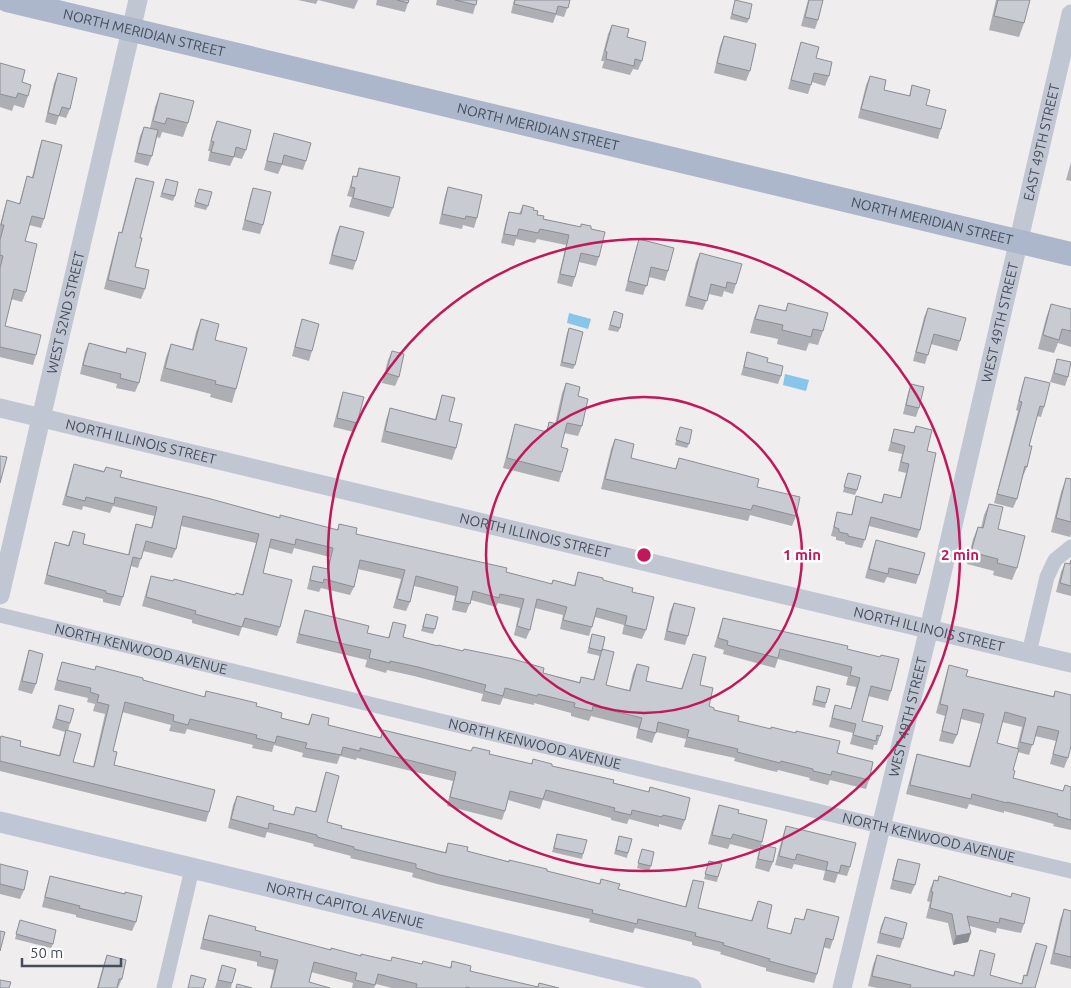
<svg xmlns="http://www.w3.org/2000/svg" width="1071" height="988" font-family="Ubuntu,sans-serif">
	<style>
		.water { fill: #88c5ea }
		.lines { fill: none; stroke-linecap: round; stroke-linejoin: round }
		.minor { stroke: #c0c6d2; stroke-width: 15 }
		.tertiary { stroke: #c0c6d2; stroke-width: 19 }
		.secondary { stroke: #bfc6d6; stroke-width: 21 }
		.primary { stroke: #acb7cc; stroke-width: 24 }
		.wall { fill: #adafb5; fill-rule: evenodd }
		.shaded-wall { fill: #8d8e94 }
		.building { fill: #c9cbd3; stroke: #8d8e94 }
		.ring { fill: none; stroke: #c2185b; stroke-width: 2.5 }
		.labels { text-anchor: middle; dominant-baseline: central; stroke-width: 5; stroke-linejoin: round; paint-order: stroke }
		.street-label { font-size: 14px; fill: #454d5a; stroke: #fff }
		.centre { fill: #c2185b; stroke: #fff; stroke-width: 2.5 }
		.ring-label { font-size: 15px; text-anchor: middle; font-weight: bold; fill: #c2185b; stroke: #fff; stroke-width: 5; stroke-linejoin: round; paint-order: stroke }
	</style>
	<rect width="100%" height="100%" fill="#efeded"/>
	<path class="water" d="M 569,313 L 591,319 L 588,329 L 567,323 Z
		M 785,374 L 809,380 L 806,391 L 783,385 Z"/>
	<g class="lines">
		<g class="minor">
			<path id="s1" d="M 0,615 L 673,777 L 1071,871"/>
			<path d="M 1029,653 L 1047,577 L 1055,560 L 1071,547"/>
			<path d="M 164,988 L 192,869"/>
		</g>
		<g class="tertiary">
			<path id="s2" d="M 0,408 L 1071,663"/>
			<path id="s3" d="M 0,595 L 138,0"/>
			<path id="s4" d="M 842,988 L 933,612 L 1071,14"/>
		</g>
		<path class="secondary" id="s5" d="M 0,822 L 691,988"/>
		<path class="primary" id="s6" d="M 7,0 L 1071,254"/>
	</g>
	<path class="wall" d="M 298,0 L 358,0 L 354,9 L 318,0 L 316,4 Z
		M 377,0 L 409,0 L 405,12 L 376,5 Z
		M 437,0 L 477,0 L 473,14 L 436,5 Z
		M 514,0 L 570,0 L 564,17 L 556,15 L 553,23 L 511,13 Z
		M 735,0 L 749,19 L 747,23 L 730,19 Z
		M 808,0 L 823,0 L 818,20 L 815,29 L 801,26 Z
		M 996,0 L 1030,0 L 1024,23 L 1019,37 L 989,30 Z
		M 612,25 L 627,37 L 642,61 L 638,70 L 633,69 L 630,75 L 602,68 L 604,61 L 601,61 L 608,34 Z
		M 724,36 L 750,71 L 746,81 L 714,73 L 720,46 Z
		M 801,42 L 816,58 L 829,76 L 825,86 L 812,82 L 808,94 L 788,89 L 798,52 Z
		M 0,63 L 22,82 L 28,96 L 24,108 L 14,105 L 12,111 L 0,107 Z
		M 58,73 L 70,109 L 66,118 L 59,116 L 56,125 L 45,122 L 54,83 Z
		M 870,76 L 884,90 L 909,96 L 912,85 L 941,129 L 938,139 L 858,118 L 866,85 Z
		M 160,93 L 188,123 L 183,137 L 162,132 L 160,138 L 157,137 L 152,156 L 148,166 L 134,162 L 140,136 L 144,127 L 150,128 L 155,107 Z
		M 217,121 L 246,150 L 242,159 L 234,157 L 230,166 L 208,161 L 210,151 L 208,151 L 213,131 Z
		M 274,133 L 306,161 L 303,170 L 282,165 L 278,174 L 264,170 L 271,143 Z
		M 42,140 L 44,219 L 41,228 L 29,225 L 25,241 L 26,292 L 22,302 L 11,299 L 5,326 L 36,355 L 33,365 L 0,357 L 0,225 L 4,210 L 7,200 L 19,204 L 24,186 L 27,176 L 32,177 L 39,149 Z
		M 1071,162 L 1071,181 L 1066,180 Z
		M 359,168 L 393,208 L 389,217 L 349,207 L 352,197 L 347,196 L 353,176 L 356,177 Z
		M 136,178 L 140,238 L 135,267 L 145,289 L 141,299 L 104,289 L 116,242 L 119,232 L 121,233 L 133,187 Z
		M 166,179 L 175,196 L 173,201 L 160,197 Z
		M 448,187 L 477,218 L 474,228 L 463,225 L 462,229 L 439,224 L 445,196 Z
		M 253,188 L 263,225 L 260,234 L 242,230 L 250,197 Z
		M 199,189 L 208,206 L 206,210 L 194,207 Z
		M 523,205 L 533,210 L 537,215 L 543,219 L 591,229 L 599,257 L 596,266 L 579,262 L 575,277 L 572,287 L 557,283 L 566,245 L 537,239 L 535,243 L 516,239 L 514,246 L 501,243 L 506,221 L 509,212 L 519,214 Z
		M 340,226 L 356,261 L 353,270 L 329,264 L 336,235 Z
		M 639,239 L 668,271 L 665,281 L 649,277 L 643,295 L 625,291 L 636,248 Z
		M 700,253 L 736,284 L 733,294 L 724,291 L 722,297 L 709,294 L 703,310 L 685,306 L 696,262 Z
		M 788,303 L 823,331 L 818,345 L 809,343 L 806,351 L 777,344 L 778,339 L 750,333 L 754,318 L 759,305 L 785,311 Z
		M 1051,304 L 1071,309 L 1071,347 L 1058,343 L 1054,353 L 1038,349 L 1046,318 Z
		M 928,308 L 960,341 L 957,351 L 931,344 L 925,364 L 913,361 L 924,317 Z
		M 614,311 L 620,328 L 618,332 L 608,330 Z
		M 201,319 L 215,340 L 236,389 L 232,403 L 210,397 L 211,394 L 160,381 L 166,357 L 171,344 L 192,349 L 196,332 Z
		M 302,319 L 312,351 L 309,361 L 292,356 L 299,329 Z
		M 569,328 L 575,365 L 573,369 L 560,366 L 567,333 Z
		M 89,343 L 126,352 L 127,348 L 139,383 L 135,392 L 116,388 L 117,384 L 80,374 L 85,352 Z
		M 392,351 L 399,377 L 395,386 L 382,383 L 388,360 Z
		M 747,352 L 767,362 L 781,376 L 778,384 L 741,375 Z
		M 1057,359 L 1068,377 L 1065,386 L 1050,382 Z
		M 1025,377 L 1044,407 L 1041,417 L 1037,416 L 1029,446 L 1027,467 L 1023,476 L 1017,499 L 1013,508 L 994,503 L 1018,411 L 1016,410 L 1022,386 Z
		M 566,383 L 578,396 L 582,426 L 578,436 L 564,433 L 561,447 L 562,472 L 559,482 L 503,468 L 512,434 L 515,424 L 546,432 L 549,422 L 555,424 L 562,393 Z
		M 911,384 L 919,408 L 916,417 L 903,414 L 908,393 Z
		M 343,392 L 357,423 L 354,432 L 333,427 L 340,401 Z
		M 442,395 L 456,448 L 452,460 L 381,442 L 386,420 L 390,408 L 435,419 Z
		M 916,426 L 927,451 L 920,530 L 917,538 L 869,526 L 862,548 L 845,544 L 845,542 L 836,540 L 836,537 L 831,536 L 837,512 L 851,515 L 856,496 L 881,503 L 884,494 L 900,498 L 906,473 L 898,471 L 902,454 L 888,451 L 894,429 L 913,433 Z
		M 680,427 L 689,444 L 687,448 L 675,445 Z
		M 615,439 L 631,458 L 675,469 L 679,458 L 757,487 L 796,516 L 792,526 L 750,515 L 748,521 L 601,489 L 611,449 Z
		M 74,464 L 104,471 L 106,467 L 120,477 L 279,517 L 337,530 L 339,524 L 356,534 L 551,584 L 553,580 L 574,585 L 578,572 L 632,592 L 646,630 L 642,639 L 622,634 L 624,625 L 595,617 L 589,636 L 560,629 L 563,615 L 535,608 L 530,630 L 526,639 L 514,635 L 520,608 L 498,603 L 496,607 L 471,600 L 466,613 L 452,610 L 455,596 L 414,586 L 410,602 L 406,611 L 393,608 L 401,579 L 358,569 L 354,587 L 350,595 L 321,588 L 319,592 L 307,589 L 313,566 L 327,569 L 330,557 L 294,548 L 292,554 L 269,548 L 263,573 L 280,627 L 277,636 L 242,627 L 239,636 L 192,623 L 192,620 L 142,606 L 148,585 L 151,576 L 235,595 L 242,595 L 256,543 L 181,526 L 176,549 L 172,558 L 143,551 L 138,568 L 131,566 L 123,597 L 120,606 L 103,602 L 103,599 L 44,584 L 52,551 L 55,542 L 68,545 L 73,531 L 83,544 L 128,555 L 133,533 L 136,524 L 151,528 L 154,516 L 113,506 L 110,513 L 83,506 L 82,510 L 62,505 L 71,473 Z
		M 848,473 L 857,490 L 855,495 L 843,492 Z
		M 1066,478 L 1071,479 L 1071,534 L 1070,537 L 1051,532 L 1061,492 Z
		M 989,504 L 998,529 L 1017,568 L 1012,580 L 993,575 L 994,571 L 967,564 L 973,539 L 978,527 L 981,528 L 984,515 Z
		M 876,540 L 919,575 L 916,584 L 887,577 L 884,583 L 865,578 L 873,549 Z
		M 1071,559 L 1071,596 L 1056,592 L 1061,572 L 1065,563 L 1069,564 Z
		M 674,603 L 688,636 L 685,645 L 664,640 L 670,612 Z
		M 305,610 L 367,633 L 388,638 L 393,622 L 403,637 L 579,682 L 581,677 L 593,680 L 599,658 L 602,649 L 606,685 L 629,690 L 633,673 L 637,664 L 646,681 L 681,689 L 693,654 L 700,685 L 709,706 L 714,710 L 738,721 L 837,753 L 869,780 L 866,789 L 830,780 L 828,785 L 809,780 L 810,778 L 778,770 L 777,772 L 760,768 L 734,761 L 735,758 L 684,747 L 686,739 L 656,732 L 652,743 L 636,738 L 638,728 L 591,716 L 589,721 L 571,716 L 571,713 L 534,703 L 534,705 L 503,698 L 500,705 L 481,701 L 483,694 L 414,676 L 387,670 L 386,673 L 365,667 L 367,660 L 296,643 L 302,619 Z
		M 426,614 L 435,629 L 433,634 L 421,631 Z
		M 723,618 L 847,649 L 891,691 L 888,701 L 868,696 L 862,721 L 880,736 L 877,745 L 874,745 L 873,750 L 850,744 L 853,733 L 829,727 L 835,705 L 851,709 L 856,687 L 846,685 L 848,677 L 778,659 L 775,668 L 723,654 L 724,650 L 714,647 L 720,627 Z
		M 592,634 L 602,651 L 600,656 L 587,653 Z
		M 29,650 L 36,684 L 32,694 L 18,690 L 26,660 Z
		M 62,662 L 95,670 L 96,666 L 143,680 L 204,697 L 206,691 L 256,706 L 281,718 L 308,724 L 312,714 L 328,725 L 380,738 L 383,730 L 471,751 L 473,747 L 489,754 L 531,764 L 533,759 L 552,766 L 648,792 L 650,787 L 685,820 L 681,830 L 659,824 L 659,827 L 629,819 L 627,824 L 611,820 L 611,818 L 543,800 L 540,809 L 508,800 L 505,811 L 502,820 L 447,806 L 453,781 L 357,758 L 356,760 L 340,756 L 337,764 L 302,757 L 303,753 L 274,745 L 272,752 L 252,748 L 253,745 L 187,729 L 185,734 L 169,731 L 171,725 L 122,712 L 113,751 L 114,765 L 209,812 L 206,822 L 0,771 L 0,738 L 20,746 L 59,755 L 65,732 L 52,728 L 59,705 L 70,723 L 68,731 L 73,762 L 93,767 L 105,714 L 93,711 L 95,704 L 87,702 L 88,698 L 54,690 L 59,672 Z
		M 949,665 L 966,676 L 1053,696 L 1055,691 L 1068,758 L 1064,768 L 1050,764 L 1056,741 L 1035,736 L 1029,755 L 1018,752 L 1013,770 L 1013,778 L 1063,791 L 1065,785 L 1071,787 L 1071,830 L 1053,826 L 1054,824 L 1004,811 L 1004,813 L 969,804 L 967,809 L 906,794 L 914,764 L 917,754 L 969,766 L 981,724 L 961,719 L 957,735 L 953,744 L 939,741 L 945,716 L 936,713 L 946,675 ZM 1002,722 L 1022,727 L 1017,748 L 997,743 Z
		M 817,686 L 826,703 L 825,708 L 812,705 Z
		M 326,772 L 327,822 L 341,828 L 445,852 L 448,843 L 467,851 L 599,884 L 601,879 L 618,889 L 685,907 L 690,889 L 693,880 L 698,908 L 751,921 L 758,901 L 767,928 L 790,934 L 795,918 L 803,920 L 807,909 L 833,940 L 830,949 L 823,947 L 817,974 L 814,983 L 766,971 L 766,968 L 720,954 L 721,952 L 692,945 L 692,942 L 635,928 L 633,933 L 589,922 L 590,919 L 437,884 L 412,877 L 413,873 L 350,858 L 351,856 L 313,846 L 314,844 L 267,832 L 265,838 L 228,828 L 233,805 L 237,796 L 273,810 L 293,815 L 296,807 L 315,812 L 323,781 Z
		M 719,805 L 738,813 L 762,842 L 758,851 L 730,844 L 728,849 L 708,844 L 716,814 Z
		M 786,826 L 850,867 L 847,876 L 838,874 L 835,883 L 823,880 L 825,871 L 794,864 L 792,869 L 775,865 L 783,835 Z
		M 557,834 L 583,854 L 582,859 L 552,852 Z
		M 619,836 L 628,853 L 627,858 L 614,854 Z
		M 761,845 L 773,862 L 769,872 L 755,868 L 758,854 Z
		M 642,849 L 651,866 L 649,871 L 637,868 Z
		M 898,859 L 915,885 L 911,894 L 890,889 L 895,868 Z
		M 709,861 L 718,877 L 717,882 L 704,879 Z
		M 0,864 L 24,890 L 20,899 L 0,894 Z
		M 50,876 L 125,894 L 136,922 L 132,931 L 76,917 L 76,915 L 42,907 L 47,886 Z
		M 939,876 L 1024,924 L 1021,933 L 997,928 L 996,933 L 970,926 L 968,942 L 953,945 L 948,923 L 926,918 L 930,902 L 927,901 L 930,889 L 934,880 L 937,881 Z
		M 1064,909 L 1071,911 L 1071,969 L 1050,964 L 1060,920 Z
		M 209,915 L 255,930 L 330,950 L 391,961 L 392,957 L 422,964 L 450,968 L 452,961 L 470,971 L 537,987 L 539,983 L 559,988 L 392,988 L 376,984 L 374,988 L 352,988 L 353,983 L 311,972 L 309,982 L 330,988 L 270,988 L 274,970 L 257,966 L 257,962 L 200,949 L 206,924 Z
		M 885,917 L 903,939 L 900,948 L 877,943 L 881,926 Z
		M 20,920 L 53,944 L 51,948 L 15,939 Z
		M 1036,943 L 1035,988 L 877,988 L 868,986 L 873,965 L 877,955 L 953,975 L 955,971 L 973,976 L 977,960 L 980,950 L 990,975 L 1021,984 L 1024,975 L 1026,975 L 1032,953 Z
		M 107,955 L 122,979 L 118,988 L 97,988 L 103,966 Z
		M 222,965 L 232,983 L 231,988 L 215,988 Z"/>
	<path class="shaded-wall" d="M 971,933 L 968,942 L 953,945 L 956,936 Z"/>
	<path class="building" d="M 397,0 L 409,0 L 408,3 Z
		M 455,0 L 477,0 L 476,5 Z
		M 515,0 L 570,0 L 568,8 L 558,6 L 556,14 L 514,4 Z
		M 735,0 L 752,4 L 749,19 L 732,14 Z
		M 809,0 L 823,0 L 818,20 L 805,17 Z
		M 998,0 L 1030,0 L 1024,23 L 994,16 Z
		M 612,25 L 629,29 L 627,37 L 646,42 L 642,61 L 635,59 L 634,66 L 606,59 L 607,52 L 605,51 Z
		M 724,36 L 756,44 L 750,71 L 717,63 Z
		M 801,42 L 819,47 L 816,58 L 832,62 L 829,76 L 814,73 L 811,85 L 791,80 Z
		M 0,63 L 25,70 L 22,82 L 31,85 L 28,96 L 18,93 L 16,98 L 0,94 Z
		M 58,73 L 77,78 L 70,109 L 62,107 L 59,116 L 48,113 Z
		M 870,76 L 886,80 L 884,90 L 910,96 L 912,85 L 930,90 L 926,105 L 946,110 L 941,129 L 861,109 Z
		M 160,93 L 194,101 L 188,123 L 167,118 L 165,124 L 153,121 Z
		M 217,121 L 251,130 L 246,150 L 236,147 L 234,157 L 211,152 L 214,142 L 211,141 Z
		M 144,127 L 158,130 L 152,156 L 137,153 Z
		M 274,133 L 311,143 L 306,161 L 284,155 L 282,164 L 267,161 Z
		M 42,140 L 62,145 L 44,219 L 32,216 L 25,241 L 37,244 L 26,292 L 14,289 L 5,326 L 41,335 L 36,355 L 0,347 L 0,268 L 3,256 L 0,255 L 0,240 L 4,225 L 1,225 L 7,200 L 20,204 L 27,176 L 33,178 Z
		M 359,168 L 400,177 L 393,208 L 353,198 L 355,188 L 351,187 L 353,176 L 357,177 Z
		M 136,178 L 154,182 L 140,238 L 142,238 L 135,267 L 149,270 L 145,289 L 108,280 L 119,232 L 122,233 Z
		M 166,179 L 178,182 L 175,196 L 162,193 Z
		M 448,187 L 482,195 L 477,218 L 466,216 L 465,219 L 442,214 Z
		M 253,188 L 271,192 L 263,225 L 245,220 Z
		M 199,189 L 212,192 L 208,206 L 195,202 Z
		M 523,205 L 534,208 L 533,210 L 538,211 L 537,215 L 544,216 L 543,219 L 581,227 L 581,224 L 591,226 L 591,229 L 605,232 L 599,257 L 581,253 L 575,277 L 560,274 L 569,235 L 540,229 L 538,233 L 519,229 L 517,236 L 504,234 L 509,212 L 521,214 Z
		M 340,226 L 364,232 L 356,261 L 332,255 Z
		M 639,239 L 674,248 L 668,271 L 651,267 L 647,286 L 628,281 Z
		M 700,253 L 742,264 L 736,284 L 727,282 L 726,288 L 711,284 L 707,301 L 689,296 Z
		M 788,303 L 828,313 L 823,331 L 813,329 L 811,337 L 782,330 L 783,325 L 755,319 L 759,305 L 786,311 Z
		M 1051,304 L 1071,309 L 1071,331 L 1062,329 L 1059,340 L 1043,335 Z
		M 928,308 L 966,318 L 960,341 L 934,334 L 928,355 L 916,352 Z
		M 614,311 L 623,314 L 620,328 L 610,325 Z
		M 201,319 L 219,324 L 215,340 L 247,348 L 236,389 L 215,384 L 216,381 L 165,368 L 171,344 L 193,350 Z
		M 302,319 L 319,324 L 312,351 L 295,347 Z
		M 569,328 L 583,332 L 575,365 L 562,362 Z
		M 89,343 L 126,353 L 127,348 L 146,353 L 139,383 L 120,378 L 121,374 L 83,365 Z
		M 392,351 L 404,354 L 399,377 L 386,373 Z
		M 747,352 L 768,358 L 767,362 L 783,366 L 781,376 L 744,367 Z
		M 1057,359 L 1071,362 L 1068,377 L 1054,373 Z
		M 1025,377 L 1050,383 L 1044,407 L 1040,406 L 1029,446 L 1032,446 L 1027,467 L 1025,466 L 1017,499 L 997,494 L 1022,402 L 1019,401 Z
		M 566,383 L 580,387 L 578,396 L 588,399 L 582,426 L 567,423 L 561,447 L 568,449 L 562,472 L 507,458 L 515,424 L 547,432 L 549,422 L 557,424 Z
		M 911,384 L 924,387 L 919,408 L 906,405 Z
		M 343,392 L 364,397 L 357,423 L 337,418 Z
		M 442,395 L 455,398 L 449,421 L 462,424 L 456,448 L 385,431 L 390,408 L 436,420 Z
		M 916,426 L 932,430 L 927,451 L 936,453 L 920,530 L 871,517 L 865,540 L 848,536 L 848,534 L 839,532 L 839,529 L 834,527 L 837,512 L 852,515 L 856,496 L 882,503 L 884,494 L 901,498 L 909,464 L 901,462 L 905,446 L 891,442 L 894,429 L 914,433 Z
		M 680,427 L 692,430 L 689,444 L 676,440 Z
		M 615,439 L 634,444 L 631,458 L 676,469 L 679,458 L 759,479 L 757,487 L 800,497 L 796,516 L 753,505 L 751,510 L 605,479 Z
		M 0,456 L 7,457 L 0,483 Z
		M 74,464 L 104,472 L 106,467 L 122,471 L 120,477 L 211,499 L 280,518 L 280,515 L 338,530 L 339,524 L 357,528 L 356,534 L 507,568 L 506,572 L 552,584 L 553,580 L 575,586 L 578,572 L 603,578 L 603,580 L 633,588 L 632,592 L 654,597 L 646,630 L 625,625 L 627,616 L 597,608 L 592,627 L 563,620 L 567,607 L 537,599 L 530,630 L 517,626 L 524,599 L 500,594 L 499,598 L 473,591 L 470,604 L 455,601 L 458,587 L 416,576 L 410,602 L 397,599 L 405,570 L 360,560 L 354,587 L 324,579 L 323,583 L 310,580 L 313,566 L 328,569 L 333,548 L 296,539 L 295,545 L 271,539 L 263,573 L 292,580 L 280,627 L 245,618 L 242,627 L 195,614 L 196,611 L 146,597 L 151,576 L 173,581 L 174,579 L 235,595 L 236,593 L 243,595 L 259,534 L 183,516 L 176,549 L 146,541 L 141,559 L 133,557 L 123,597 L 106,593 L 106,591 L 47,575 L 55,542 L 69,546 L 73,531 L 85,534 L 83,544 L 129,555 L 136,524 L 152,528 L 157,507 L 115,497 L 114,504 L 86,497 L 85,501 L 66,496 Z
		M 848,473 L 861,476 L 857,490 L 844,487 Z
		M 1066,478 L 1071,479 L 1071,522 L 1056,518 Z
		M 989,504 L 1003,507 L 998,529 L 1025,536 L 1017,568 L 997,563 L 998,559 L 971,552 L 978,527 L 983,528 Z
		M 876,540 L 925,553 L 919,575 L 889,568 L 888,574 L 869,569 Z
		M 1071,560 L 1071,586 L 1060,583 L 1065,563 L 1070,564 Z
		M 674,603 L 695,608 L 688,636 L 667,631 Z
		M 305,610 L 369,626 L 367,633 L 389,638 L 393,622 L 406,625 L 403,637 L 438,646 L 438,645 L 463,651 L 464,649 L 513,659 L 544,668 L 543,673 L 580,683 L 581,677 L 594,680 L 602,649 L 614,652 L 606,685 L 630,691 L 637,664 L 649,667 L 646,681 L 682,689 L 693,654 L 706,657 L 700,685 L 713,688 L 709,706 L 714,708 L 714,710 L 739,716 L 738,721 L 771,729 L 771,727 L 796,733 L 796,731 L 840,741 L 837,753 L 873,762 L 869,780 L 832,771 L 831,775 L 813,771 L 813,769 L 781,761 L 780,763 L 737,752 L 738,749 L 687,737 L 689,730 L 658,722 L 656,733 L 639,729 L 642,718 L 593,706 L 592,711 L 574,707 L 575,703 L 538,694 L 537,696 L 505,688 L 503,696 L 484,691 L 486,685 L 418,667 L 390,661 L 390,663 L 369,658 L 371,650 L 299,634 Z
		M 426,614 L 438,617 L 435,629 L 423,627 Z
		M 723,618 L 848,646 L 847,649 L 880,657 L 881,655 L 899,659 L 891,691 L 871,686 L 862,721 L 883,726 L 880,736 L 877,735 L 876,741 L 853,735 L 856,724 L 832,718 L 835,705 L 851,709 L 860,678 L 850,675 L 852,667 L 780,649 L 778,658 L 727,645 L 728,641 L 718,638 Z
		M 592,634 L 605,637 L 602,651 L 589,648 Z
		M 29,650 L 43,654 L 36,684 L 22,681 Z
		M 62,662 L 95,670 L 96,666 L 143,678 L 143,680 L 205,697 L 206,691 L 257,703 L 256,706 L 282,713 L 281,718 L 309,725 L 312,714 L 329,718 L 328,725 L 381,738 L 383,730 L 471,751 L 473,747 L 490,751 L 489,754 L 532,764 L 533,759 L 552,764 L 552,766 L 614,780 L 613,783 L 649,792 L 650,787 L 690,798 L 685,820 L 663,815 L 662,817 L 632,810 L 631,815 L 614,811 L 615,808 L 546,790 L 543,799 L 510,791 L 505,811 L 450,797 L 456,772 L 360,748 L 360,751 L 343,747 L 341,755 L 305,748 L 307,743 L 277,736 L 275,743 L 256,738 L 257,735 L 190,719 L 188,725 L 173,721 L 174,715 L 125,702 L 113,751 L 117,752 L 114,765 L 215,790 L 209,812 L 0,761 L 0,739 L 1,736 L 21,741 L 20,746 L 60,756 L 66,730 L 81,734 L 73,762 L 94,767 L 109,705 L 97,702 L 99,695 L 90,692 L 91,688 L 57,680 Z
		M 949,665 L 968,670 L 966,676 L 1054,697 L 1055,691 L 1071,695 L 1071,746 L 1068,758 L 1053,754 L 1059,731 L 1038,726 L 1033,745 L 1020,742 L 1026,718 L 1005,712 L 997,743 L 1019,749 L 1013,770 L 1015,771 L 1013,778 L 1063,791 L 1065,785 L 1071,787 L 1071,820 L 1057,816 L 1058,814 L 1007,802 L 1007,803 L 972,794 L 971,799 L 910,785 L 917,754 L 970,767 L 984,714 L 963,709 L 957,735 L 942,731 L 948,706 L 940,704 Z
		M 817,686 L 830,689 L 826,703 L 814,700 Z
		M 59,705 L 74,709 L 70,723 L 56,719 Z
		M 326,772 L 339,776 L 327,822 L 342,826 L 341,828 L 446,853 L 448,843 L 468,847 L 467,851 L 509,862 L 509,860 L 547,869 L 547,871 L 600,884 L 601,879 L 620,884 L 618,889 L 686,907 L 693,880 L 704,882 L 698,908 L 752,921 L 758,901 L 772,905 L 767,928 L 791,934 L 795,918 L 804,920 L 807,909 L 839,917 L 833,940 L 826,938 L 817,974 L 769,961 L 770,959 L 723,945 L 724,943 L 695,936 L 696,933 L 638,919 L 637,924 L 592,913 L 593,910 L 440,875 L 416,868 L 416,864 L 354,849 L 354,847 L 317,837 L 317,835 L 269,823 L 268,829 L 231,819 L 237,796 L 274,806 L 273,810 L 294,815 L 296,807 L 316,812 Z
		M 719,805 L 739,810 L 738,813 L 767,820 L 762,842 L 733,834 L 731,839 L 712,835 Z
		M 786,826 L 856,843 L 850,867 L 841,865 L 839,873 L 826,870 L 828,862 L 797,854 L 795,860 L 779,856 Z
		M 557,834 L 587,840 L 583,854 L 554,848 Z
		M 619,836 L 632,839 L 628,853 L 616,850 Z
		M 761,845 L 776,848 L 773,862 L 758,859 Z
		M 642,849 L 654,852 L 651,866 L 638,863 Z
		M 898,859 L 920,864 L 915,885 L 893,880 Z
		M 709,861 L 722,864 L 718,877 L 705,874 Z
		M 0,864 L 28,871 L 24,890 L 0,884 Z
		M 50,876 L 125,894 L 125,892 L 142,896 L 136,922 L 79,908 L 80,906 L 45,897 Z
		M 939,876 L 1011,897 L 1012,893 L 1030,898 L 1024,924 L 1000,918 L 999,923 L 967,916 L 971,933 L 956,936 L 952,914 L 930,908 L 933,892 L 931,892 L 934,880 L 938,881 Z
		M 1064,909 L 1071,911 L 1071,957 L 1054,953 Z
		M 209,915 L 256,927 L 255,930 L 331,950 L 331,948 L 361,956 L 361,954 L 391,961 L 392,957 L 422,964 L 423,961 L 451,968 L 452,961 L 471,966 L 470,971 L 538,987 L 539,983 L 559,988 L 471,988 L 466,987 L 466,988 L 416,988 L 417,984 L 378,974 L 375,985 L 355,980 L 357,973 L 314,962 L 309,982 L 330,988 L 271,988 L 278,960 L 260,956 L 261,952 L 203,939 Z
		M 885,917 L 907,923 L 903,939 L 880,933 Z
		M 20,920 L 56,930 L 53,944 L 16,934 Z
		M 0,931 L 5,932 L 0,951 Z
		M 1036,943 L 1047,946 L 1035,988 L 910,988 L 911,985 L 872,976 L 877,955 L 954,976 L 955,971 L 974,976 L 980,950 L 995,954 L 990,975 L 1022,984 L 1024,975 L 1027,976 Z
		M 107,955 L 126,960 L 122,979 L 119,979 L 117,988 L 98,988 Z
		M 222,965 L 236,969 L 232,983 L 218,980 Z
		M 191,975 L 206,979 L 203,988 L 188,988 Z
		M 0,980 L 11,982 L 9,988 L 0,988 Z
		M 237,984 L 252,988 L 236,988 Z"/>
	<g class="ring">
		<circle cx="644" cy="555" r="158"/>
		<circle cx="644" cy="555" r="316"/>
	</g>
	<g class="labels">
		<g class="street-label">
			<text stroke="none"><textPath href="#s6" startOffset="141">NORTH MERIDIAN STREET</textPath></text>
			<text stroke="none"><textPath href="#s6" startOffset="546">NORTH MERIDIAN STREET</textPath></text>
			<text stroke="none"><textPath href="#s4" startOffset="869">EAST 49TH STREET</textPath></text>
			<text stroke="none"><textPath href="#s6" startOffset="951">NORTH MERIDIAN STREET</textPath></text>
			<text stroke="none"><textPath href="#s3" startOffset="290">WEST 52ND STREET</textPath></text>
			<text stroke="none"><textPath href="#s4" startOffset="684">WEST 49TH STREET</textPath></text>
			<text stroke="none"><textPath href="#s2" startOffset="145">NORTH ILLINOIS STREET</textPath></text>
			<text stroke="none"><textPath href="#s2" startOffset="550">NORTH ILLINOIS STREET</textPath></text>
			<text stroke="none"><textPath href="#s2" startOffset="955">NORTH ILLINOIS STREET</textPath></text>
			<text stroke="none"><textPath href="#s1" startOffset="145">NORTH KENWOOD AVENUE</textPath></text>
			<text stroke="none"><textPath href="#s4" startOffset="279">WEST 49TH STREET</textPath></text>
			<text stroke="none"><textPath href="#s1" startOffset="550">NORTH KENWOOD AVENUE</textPath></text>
			<text stroke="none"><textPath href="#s1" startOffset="955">NORTH KENWOOD AVENUE</textPath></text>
			<text stroke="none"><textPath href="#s5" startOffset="355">NORTH CAPITOL AVENUE</textPath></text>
		</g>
	</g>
	<circle cx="644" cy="555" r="8" class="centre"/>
	<g class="ring-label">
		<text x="802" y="560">1 min</text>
		<text x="960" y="560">2 min</text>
	</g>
	<path d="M22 958v8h99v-8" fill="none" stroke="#454d5a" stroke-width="2.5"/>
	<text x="30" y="958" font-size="15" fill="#454d5a" stroke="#ffffff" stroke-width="4" paint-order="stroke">50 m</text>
</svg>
